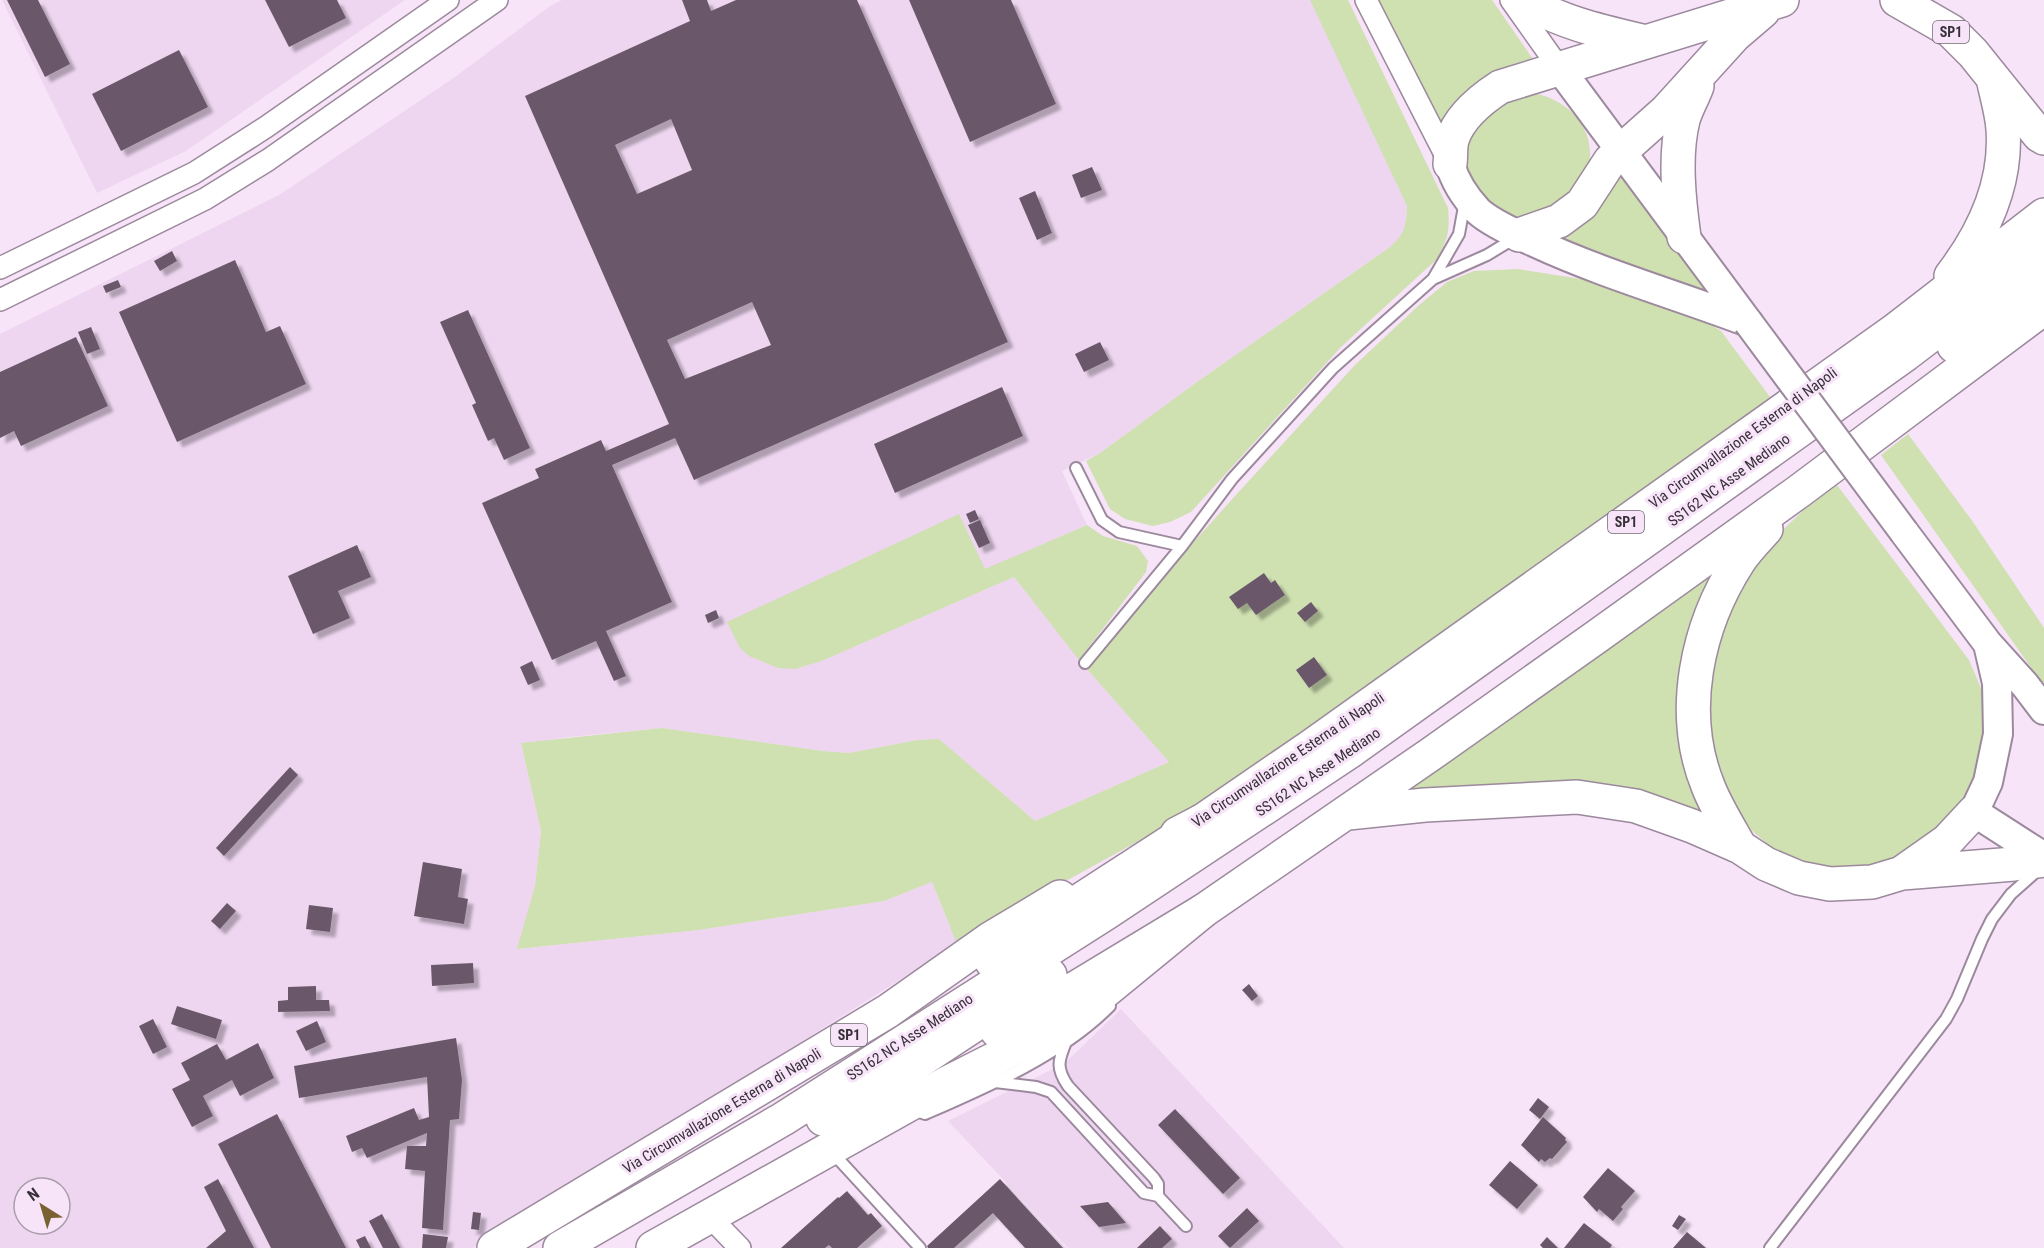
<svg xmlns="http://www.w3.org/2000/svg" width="2044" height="1248" font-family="'Roboto Condensed',sans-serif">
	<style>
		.built { fill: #eed6f0; fill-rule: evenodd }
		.green { fill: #cfe0b1 }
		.building { fill: #6a596b; fill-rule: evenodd; filter: url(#shadow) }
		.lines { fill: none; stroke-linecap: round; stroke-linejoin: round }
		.service-casing { stroke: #9c899d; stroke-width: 14 }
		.minor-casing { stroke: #9c899d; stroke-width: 24 }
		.secondary-casing { stroke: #9c899d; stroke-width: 32 }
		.primary-casing { stroke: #9c899d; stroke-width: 36 }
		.trunk-casing { stroke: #9c899d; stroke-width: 36 }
		.service { stroke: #fff; stroke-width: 10 }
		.minor { stroke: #fff; stroke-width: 21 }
		.secondary { stroke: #fff; stroke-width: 28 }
		.primary { stroke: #fff; stroke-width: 33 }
		.trunk { stroke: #fff; stroke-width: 33 }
		.secondary-bridge-casing { stroke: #9c899d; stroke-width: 32; stroke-linecap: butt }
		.secondary-bridge { stroke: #fff; stroke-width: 28 }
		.labels { text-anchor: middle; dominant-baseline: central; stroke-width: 6; stroke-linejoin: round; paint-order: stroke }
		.shield { fill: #f8e4f9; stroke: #716672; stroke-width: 1.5 }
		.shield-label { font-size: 14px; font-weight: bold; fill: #373038 }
		.street-label { font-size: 15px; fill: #373038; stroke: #f8e4f9 }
	</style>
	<defs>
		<filter id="shadow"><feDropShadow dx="5.5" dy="5.5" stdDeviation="1.5" flood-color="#0004"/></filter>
	</defs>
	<rect width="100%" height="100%" fill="#f8e4f9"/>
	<path class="built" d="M 2,0 L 405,0 L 186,151 L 97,193 Z
		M 562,0 L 1311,0 L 1407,206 L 1406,223 L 1401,238 L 1390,247 L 1197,382 L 1100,453 L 1062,471 L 1087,525 L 985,570 L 959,515 L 796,669 L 824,660 L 1014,577 L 1086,668 L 1169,762 L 1035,821 L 939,739 L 917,740 L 849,753 L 823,751 L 662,728 L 569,737 L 521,744 L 541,831 L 535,886 L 518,949 L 699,930 L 884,901 L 932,882 L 950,927 L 975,915 L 957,944 L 473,1248 L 0,1248 L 0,334 L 279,195 L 455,77 L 550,6 ZM 24,1188 L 60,1188 L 60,1224 L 24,1224 Z
		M 1121,1009 L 1344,1248 L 1068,1248 L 948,1121 L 1065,1063 Z"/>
	<path class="green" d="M 1310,0 L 1348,0 L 1448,208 C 1450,232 1448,239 1436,260 L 1341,347 L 1191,512 L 1170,522 L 1153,526 L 1125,519 L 1110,509 L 1086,461 L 1100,453 L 1197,382 L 1390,247 C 1405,234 1406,226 1407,206 Z
		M 1379,0 L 1492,0 L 1535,62 L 1441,124 Z
		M 1534,93 C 1565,100 1591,122 1590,156 C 1590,163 1590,173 1586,179 C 1578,190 1554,209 1542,220 L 1505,219 L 1467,186 L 1461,149 L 1486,105 Z
		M 1617,172 L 1706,288 L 1702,292 L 1547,237 Z
		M 1518,269 L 1619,285 L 1686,309 L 1721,331 L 1773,401 L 1222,795 L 1006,914 L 957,944 L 932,882 L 884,901 L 699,930 L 517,949 L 535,886 L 541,831 L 521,743 L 662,728 L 823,751 L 849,753 L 917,740 L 939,739 L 1035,821 L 1169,762 L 1086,668 L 1165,574 L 1235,496 L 1354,366 L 1418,306 L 1447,282 L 1474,271 Z
		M 1908,434 L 1973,522 L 2044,628 L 2044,686 L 1881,455 Z
		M 1834,481 L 1969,660 L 1983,693 L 1987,729 L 1969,798 L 1920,849 L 1871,867 L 1836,869 L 1819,866 L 1802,862 L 1770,846 L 1744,824 L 1720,789 L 1702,688 L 1737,584 L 1766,546 Z
		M 959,514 L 985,569 L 1087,525 L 1103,536 L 1137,546 L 1148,561 L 1146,572 L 1079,660 L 1014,577 L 824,660 L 796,669 L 778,668 L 749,656 L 740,648 L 727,622 Z
		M 1718,563 L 1704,605 L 1715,822 L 1397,793 Z"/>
	<path class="building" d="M 7,0 L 38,0 L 70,64 L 45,77 Z
		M 265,0 L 337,0 L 346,18 L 289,47 Z
		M 682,0 L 707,0 L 711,11 L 736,0 L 857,0 L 1008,342 L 694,480 L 675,438 L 612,465 L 672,602 L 606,631 L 626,676 L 614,681 L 596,641 L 552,660 L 482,503 L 539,478 L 535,469 L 601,440 L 606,451 L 669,424 L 525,96 L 690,21 ZM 671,119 L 692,170 L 637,194 L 615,145 ZM 752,302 L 771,345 L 685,379 L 667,340 Z
		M 909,0 L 1011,0 L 1056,104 L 970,142 Z
		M 179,50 L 208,107 L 121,151 L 92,94 Z
		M 1092,167 L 1102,190 L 1081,198 L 1072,175 Z
		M 1035,191 L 1052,233 L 1037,240 L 1019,198 Z
		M 172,251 L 177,261 L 160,271 L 154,261 Z
		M 235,260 L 266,332 L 280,326 L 306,384 L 177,442 L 119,312 Z
		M 118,280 L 121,287 L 106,293 L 103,286 Z
		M 468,310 L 530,448 L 504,460 L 494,438 L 488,441 L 472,405 L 476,403 L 440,322 Z
		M 91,327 L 100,349 L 87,354 L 78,332 Z
		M 76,337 L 108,406 L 21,446 L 14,431 L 0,438 L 0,372 Z
		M 1100,342 L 1109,360 L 1084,372 L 1075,354 Z
		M 1002,387 L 1023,436 L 895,493 L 874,444 Z
		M 975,510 L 979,519 L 970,523 L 966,514 Z
		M 980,520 L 990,543 L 979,548 L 968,525 Z
		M 357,545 L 371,577 L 338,591 L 350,618 L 313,634 L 288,576 Z
		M 1264,573 L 1271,583 L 1275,580 L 1285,595 L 1256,615 L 1247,603 L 1238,609 L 1229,597 Z
		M 1311,602 L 1318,611 L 1305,622 L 1297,613 Z
		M 716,610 L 719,618 L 708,623 L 705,615 Z
		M 1314,657 L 1327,675 L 1309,688 L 1296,670 Z
		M 532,661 L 540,680 L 528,685 L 520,667 Z
		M 290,767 L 298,775 L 224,856 L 216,848 Z
		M 423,862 L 462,869 L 458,897 L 468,899 L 464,924 L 414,916 Z
		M 227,903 L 236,911 L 220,929 L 211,921 Z
		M 309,905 L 333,908 L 330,932 L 306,929 Z
		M 473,963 L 474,983 L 432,986 L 431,965 Z
		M 1249,984 L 1258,996 L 1252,1001 L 1242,990 Z
		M 316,986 L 316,1000 L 329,1000 L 330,1011 L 278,1012 L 278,1001 L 288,1000 L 288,987 Z
		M 177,1006 L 222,1020 L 216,1039 L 171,1024 Z
		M 153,1019 L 167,1047 L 153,1054 L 139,1026 Z
		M 317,1021 L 326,1042 L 306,1051 L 296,1031 Z
		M 456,1038 L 462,1080 L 459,1119 L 450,1120 L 443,1230 L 422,1228 L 425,1171 L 405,1169 L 407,1146 L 426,1146 L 427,1133 L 367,1158 L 362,1148 L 352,1152 L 346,1136 L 414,1108 L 419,1120 L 429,1117 L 427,1077 L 299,1098 L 294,1066 Z
		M 258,1043 L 274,1078 L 240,1096 L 232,1080 L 203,1096 L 213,1116 L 192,1127 L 172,1089 L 190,1080 L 181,1063 L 217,1044 L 226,1060 Z
		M 1538,1098 L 1549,1107 L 1540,1119 L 1529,1110 Z
		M 1175,1109 L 1240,1178 L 1223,1194 L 1158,1125 Z
		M 277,1114 L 346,1248 L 271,1248 L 218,1144 Z
		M 1543,1117 L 1566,1138 L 1565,1140 L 1567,1142 L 1552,1159 L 1550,1158 L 1545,1162 L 1541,1159 L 1539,1162 L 1521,1145 Z
		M 1510,1161 L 1538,1185 L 1517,1209 L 1489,1185 Z
		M 1608,1168 L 1635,1191 L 1621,1207 L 1623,1209 L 1613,1221 L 1599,1209 L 1597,1212 L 1583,1197 Z
		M 218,1179 L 254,1248 L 206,1248 L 226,1231 L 204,1187 Z
		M 1000,1179 L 1063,1248 L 1025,1248 L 993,1213 L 954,1248 L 928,1248 L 927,1246 Z
		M 847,1191 L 868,1215 L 871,1213 L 882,1226 L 857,1248 L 832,1248 L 829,1245 L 825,1248 L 781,1248 L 838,1197 L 839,1198 Z
		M 1108,1202 L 1126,1223 L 1099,1227 L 1080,1206 Z
		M 1247,1208 L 1259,1221 L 1230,1248 L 1218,1236 Z
		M 473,1212 L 481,1213 L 479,1230 L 471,1229 Z
		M 382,1214 L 400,1248 L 383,1248 L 369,1221 Z
		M 1679,1215 L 1686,1219 L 1678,1230 L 1672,1226 Z
		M 1584,1223 L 1612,1245 L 1610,1248 L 1564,1248 Z
		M 1160,1226 L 1172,1239 L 1162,1248 L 1137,1248 Z
		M 1687,1232 L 1706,1248 L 1673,1248 Z
		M 423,1234 L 448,1237 L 446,1248 L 422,1248 Z
		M 365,1236 L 371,1248 L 360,1248 L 356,1240 Z
		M 1547,1237 L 1558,1248 L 1543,1248 L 1540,1245 Z"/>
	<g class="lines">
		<g class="service-casing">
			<path id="service" d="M 1433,279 L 1459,234 L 1465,201
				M 1076,468 L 1102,520 L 1119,532 L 1182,546
				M 1085,663 L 1182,546 L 1232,479 L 1333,368 L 1433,279 L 1487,255 L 1515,238
				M 1066,1042 C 1058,1061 1056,1068 1068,1086 L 1154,1178 L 1158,1184 L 1158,1196 L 1186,1226
				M 995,1082 L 1036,1087 L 1051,1092 L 1144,1193 L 1158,1196
				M 914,1110 L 925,1114 C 987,1087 1062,1055 1110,1006
				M 831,1151 L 920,1248
				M 1770,1248 L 1946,1019 L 1957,999 L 1982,939 L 1992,919 L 2011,894 L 2038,870"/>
		</g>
		<g class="minor-casing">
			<path id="minor" d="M 1366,0 L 1449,162
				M 1511,0 L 1560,69
				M 0,268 L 194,173 L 266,127 L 448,0
				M 0,300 L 205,199 L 268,160 L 497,0
				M 709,1216 L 740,1248"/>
		</g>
		<g class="secondary-casing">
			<path id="secondary" d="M 1560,69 L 1748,322
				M 1450,164 C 1455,182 1465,197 1478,211 C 1491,223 1518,235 1534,242 C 1603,274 1677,295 1748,322
				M 1904,532 L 1988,644 L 2025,685 L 2044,710
				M 1988,644 L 1997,683 L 1998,734 L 1988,782 L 1974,812 L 2044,857"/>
		</g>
		<g class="primary-casing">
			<path id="primary" d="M 1524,0 C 1561,23 1604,32 1646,42
				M 1897,0 L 1951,31 L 1973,53 L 2039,135 L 2044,138
				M 1450,164 C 1451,157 1450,147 1452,140 C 1459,117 1480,100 1500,87 L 1782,0
				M 1519,235 L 1559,221 L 1582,204 L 1610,161 L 1666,111 L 1735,35 L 1763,11
				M 1684,237 C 1679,201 1674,156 1683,120 C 1686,109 1693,97 1697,86
				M 1951,276 C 1983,234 2007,183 2003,129 C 2002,112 1996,94 1993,78
				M 1348,813 L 1425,805 L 1577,797 L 1636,806 L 1692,826 L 1740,847 L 1766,864 L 1799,878 L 1830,884 L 1872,882 L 1902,873 L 2014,864 L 2044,860
				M 1177,834 L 1202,821 L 1310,747 L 1894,331 L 2044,215
				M 1740,847 C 1729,827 1716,807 1708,786 C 1678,712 1697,626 1739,561 C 1746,550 1757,539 1766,529
				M 1903,872 L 1947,841 L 1974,812
				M 494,1248 L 888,1011 L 990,939 L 1060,897
				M 653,1248 L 949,1082 L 1032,1040 L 1098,997 L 1203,911 L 1431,754 L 1599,635 L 1798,492 L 2044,308"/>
		</g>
		<g class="trunk-casing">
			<path id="trunk" d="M 1954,346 L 2044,279
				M 992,962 C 1059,911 1132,868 1202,821
				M 997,1031 L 1021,1021 L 1203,911
				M 823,1119 L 915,1064 L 1050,975
				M 560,1248 L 783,1119 L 1106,913 L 1349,752 L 1906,354 L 2044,249"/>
		</g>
		<use href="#service" class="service"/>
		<use href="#minor" class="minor"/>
		<use href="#secondary" class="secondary"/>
		<use href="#primary" class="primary"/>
		<use href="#trunk" class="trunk"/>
		<g class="secondary-bridge-casing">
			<path id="secondary-bridge" d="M 1748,322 L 1904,532"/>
		</g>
		<use href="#secondary-bridge" class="secondary-bridge"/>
	</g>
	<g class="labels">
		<g class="shield">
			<rect x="1933" y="21" width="36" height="22" rx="4.5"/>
			<rect x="1608" y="511" width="36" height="22" rx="4.5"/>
			<rect x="831" y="1024" width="36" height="22" rx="4.5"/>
		</g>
		<g class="shield-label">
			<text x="1951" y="32">SP1</text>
			<text x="1626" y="522">SP1</text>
			<text x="849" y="1035">SP1</text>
		</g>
		<g class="street-label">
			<text transform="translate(1743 438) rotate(-36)">Via Circumvallazione Esterna di Napoli</text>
			<text transform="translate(1729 480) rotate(-36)">SS162 NC Asse Mediano</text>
			<text transform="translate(1288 760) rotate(-34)">Via Circumvallazione Esterna di Napoli</text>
			<text transform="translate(1318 772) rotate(-34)">SS162 NC Asse Mediano</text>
			<text transform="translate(910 1037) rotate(-33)">SS162 NC Asse Mediano</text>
			<text transform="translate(722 1111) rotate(-31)">Via Circumvallazione Esterna di Napoli</text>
		</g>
	</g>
	<g transform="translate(42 1206) rotate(323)"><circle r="28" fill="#f8e4f9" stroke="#ab9cac" stroke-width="1.5"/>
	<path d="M0-4.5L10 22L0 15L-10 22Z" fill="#796132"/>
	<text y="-9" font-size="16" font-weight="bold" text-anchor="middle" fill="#373038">N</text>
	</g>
</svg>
